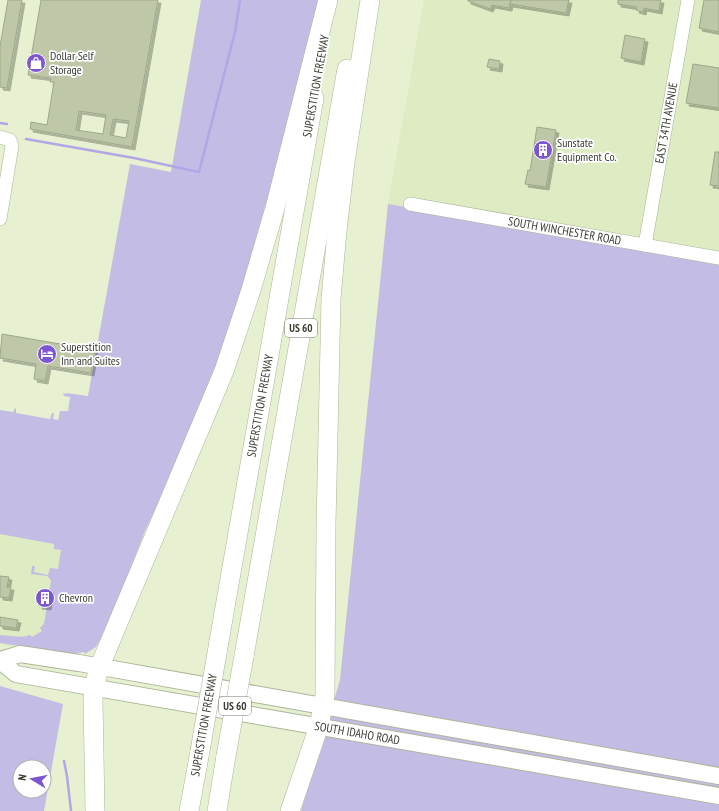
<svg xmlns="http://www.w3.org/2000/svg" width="719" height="811" font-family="'PT Sans Narrow',sans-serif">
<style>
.built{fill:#deebc3}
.green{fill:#c3bce5;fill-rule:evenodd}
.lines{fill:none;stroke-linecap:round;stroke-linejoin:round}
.stream{stroke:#b3a6e5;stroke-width:2.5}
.building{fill:#bec8a9;stroke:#9da789;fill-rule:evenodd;filter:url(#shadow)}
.minor-casing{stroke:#acb697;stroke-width:14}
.major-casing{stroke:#acb697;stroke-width:18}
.highway-casing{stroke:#acb697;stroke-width:20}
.minor{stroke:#fff;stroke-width:13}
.major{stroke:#fff;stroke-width:16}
.highway{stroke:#fff;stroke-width:19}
.highway-bridge-casing{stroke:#acb697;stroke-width:20;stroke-linecap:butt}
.highway-bridge{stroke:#fff;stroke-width:19}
.labels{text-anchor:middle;stroke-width:3.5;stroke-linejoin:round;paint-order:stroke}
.shield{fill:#fff;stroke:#74766e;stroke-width:1}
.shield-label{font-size:11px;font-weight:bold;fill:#383c30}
.poi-label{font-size:12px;fill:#383c30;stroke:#fff;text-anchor:start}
.street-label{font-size:12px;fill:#383c30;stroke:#fff}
</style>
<defs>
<filter id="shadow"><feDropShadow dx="3" dy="3" stdDeviation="0" flood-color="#0004"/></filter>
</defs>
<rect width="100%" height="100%" fill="#e7f1d1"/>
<!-- built -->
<path class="built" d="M 424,0 L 719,0 L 719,258 L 388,204 Z
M 0,533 L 71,545 L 55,654 L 0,645 Z"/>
<!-- green -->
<path class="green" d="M 201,0 L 320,0 L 238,317 L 174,469 L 145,531 L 110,621 L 96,647 L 85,654 L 84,652 L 74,654 L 0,643 L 0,635 L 22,637 L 30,635 L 32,637 L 42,631 L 40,628 L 44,624 L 51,581 L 50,579 L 47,576 L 31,574 L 32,566 L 35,566 L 34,572 L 48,575 L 50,568 L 58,569 L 61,550 L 54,549 L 54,544 L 0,534 L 0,410 L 13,412 L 16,407 L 16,413 L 50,419 L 52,413 L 54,413 L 53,419 L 58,420 L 60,411 L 68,411 L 70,397 L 64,396 L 63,393 L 66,394 L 66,393 L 88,396 L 130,164 L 171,172 Z
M 388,204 L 719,260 L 719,811 L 301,811 L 340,680 Z
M 0,686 L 63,704 L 44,811 L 0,811 ZM 20,767 L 44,767 L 44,791 L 20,791 Z"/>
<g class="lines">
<!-- stream -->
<path class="stream" d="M 0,123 L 7,124
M 26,139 L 134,158 L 199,172 L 235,32 L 240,0
M 64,761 L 67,776 L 71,811"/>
</g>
<!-- building -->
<path class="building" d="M 8,0 L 22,0 L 7,88 L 0,87 L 0,46 Z
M 41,0 L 158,0 L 132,147 L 30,129 L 31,122 L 47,125 L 54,82 L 50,82 L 51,78 L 28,75 ZM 79,111 L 106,115 L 103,134 L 76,130 ZM 113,119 L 129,121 L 126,138 L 110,135 Z
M 468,0 L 569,0 L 566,13 L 510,4 L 511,0 L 509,8 L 492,5 L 490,9 L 468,1 Z
M 618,0 L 661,0 L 659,11 L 644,8 L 643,12 L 636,10 L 637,7 L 618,4 Z
M 704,0 L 719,0 L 719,32 L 699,28 Z
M 625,35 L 645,39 L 641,62 L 621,58 Z
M 489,59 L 500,61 L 499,69 L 487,67 Z
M 693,64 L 719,68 L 719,108 L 686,103 Z
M 537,127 L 556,130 L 546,187 L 525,184 L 528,170 L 530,171 Z
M 715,152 L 719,152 L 719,186 L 710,185 Z
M 2,334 L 95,350 L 91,373 L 48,366 L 45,381 L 34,379 L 36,364 L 0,358 Z
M 0,576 L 9,577 L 7,587 L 11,587 L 9,598 L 0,597 Z
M 42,589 L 51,590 L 48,607 L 39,606 Z
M 0,617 L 18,620 L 16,628 L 0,626 Z"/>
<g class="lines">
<!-- minor casing -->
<g class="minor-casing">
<g id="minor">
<path d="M 0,137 L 10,140 L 12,146 L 0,219"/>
<path id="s1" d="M 410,204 L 719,258"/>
<path id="s2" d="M 645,245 L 688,0"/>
</g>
</g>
<!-- major casing -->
<g class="major-casing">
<g id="major">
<path d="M 0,660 L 20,654 L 79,663 L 719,776"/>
<path id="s3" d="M 0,661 L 16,674 L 719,796"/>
</g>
</g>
<!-- highway casing -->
<g class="highway-casing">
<g id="highway">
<path id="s4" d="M 217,653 L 314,98"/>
<path d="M 244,656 L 347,69"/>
<path d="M 95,811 L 93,699 L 94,687 L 99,668 L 224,371 L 251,290 L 275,208 L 328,0"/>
<path d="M 189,811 L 200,751"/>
<path d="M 217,811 L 226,756"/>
<path d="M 290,811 L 319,726 L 325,695 L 326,525 L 331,299 L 337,231 L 345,162 L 370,0"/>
</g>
</g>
<!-- minor -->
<use href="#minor" class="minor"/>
<!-- major -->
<use href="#major" class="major"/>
<!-- highway -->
<use href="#highway" class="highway"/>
<!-- highway-bridge casing -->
<g class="highway-bridge-casing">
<path id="highway-bridge" d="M 200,751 L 217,653
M 226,756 L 244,656"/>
</g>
<!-- highway-bridge -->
<use href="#highway-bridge" class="highway-bridge"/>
</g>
<!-- icons -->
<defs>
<g id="shop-disc" transform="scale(1)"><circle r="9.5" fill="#7b56cf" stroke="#fff"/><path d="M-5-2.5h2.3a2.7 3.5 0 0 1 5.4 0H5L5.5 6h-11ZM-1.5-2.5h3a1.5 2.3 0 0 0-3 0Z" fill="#fff"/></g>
<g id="building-disc" transform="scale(1)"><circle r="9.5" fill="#7b56cf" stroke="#fff"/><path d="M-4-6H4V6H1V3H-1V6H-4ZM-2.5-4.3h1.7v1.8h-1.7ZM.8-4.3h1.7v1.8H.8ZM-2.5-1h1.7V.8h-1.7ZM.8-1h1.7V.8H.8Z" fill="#fff"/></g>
<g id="hotel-disc" transform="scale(1)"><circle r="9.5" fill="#7b56cf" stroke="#fff"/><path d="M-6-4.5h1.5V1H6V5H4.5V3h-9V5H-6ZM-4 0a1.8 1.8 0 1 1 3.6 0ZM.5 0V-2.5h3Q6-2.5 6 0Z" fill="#fff"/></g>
</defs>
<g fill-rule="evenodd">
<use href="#shop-disc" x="36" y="63"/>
<use href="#building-disc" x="543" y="150"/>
<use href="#hotel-disc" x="47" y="354"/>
<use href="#building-disc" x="45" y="598"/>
</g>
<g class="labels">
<!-- shield labels -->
<g class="shield">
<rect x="285" y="319" width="32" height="18" rx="3"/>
<rect x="219" y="697" width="32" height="18" rx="3"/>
</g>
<g class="shield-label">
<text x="301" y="332">US 60</text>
<text x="235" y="710">US 60</text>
</g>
<!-- poi labels -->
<g class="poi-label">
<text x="50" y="60">Dollar Self<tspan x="50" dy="14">Storage</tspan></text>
<text x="557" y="147">Sunstate<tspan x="557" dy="14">Equipment Co.</tspan></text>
<text x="61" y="351">Superstition<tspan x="61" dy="14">Inn and Suites</tspan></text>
<text x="59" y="602">Chevron</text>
</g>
<!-- street labels -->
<g class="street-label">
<text transform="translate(316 86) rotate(-80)" y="4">SUPERSTITION FREEWAY</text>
<text dy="4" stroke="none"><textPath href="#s2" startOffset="124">EAST 34TH AVENUE</textPath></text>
<text dy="4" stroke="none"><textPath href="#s1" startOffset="157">SOUTH WINCHESTER ROAD</textPath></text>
<text dy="4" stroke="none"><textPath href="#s4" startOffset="251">SUPERSTITION FREEWAY</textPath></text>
<text transform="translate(204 725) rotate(-80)" y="4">SUPERSTITION FREEWAY</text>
<text dy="4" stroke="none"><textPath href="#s3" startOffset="367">SOUTH IDAHO ROAD</textPath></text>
</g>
</g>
<!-- north arrow -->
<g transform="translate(32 779) rotate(280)"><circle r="19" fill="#ffffff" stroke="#afb1ac"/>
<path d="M0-3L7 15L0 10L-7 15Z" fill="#7b56cf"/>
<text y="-6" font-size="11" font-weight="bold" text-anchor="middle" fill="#383c30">N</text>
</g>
</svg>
